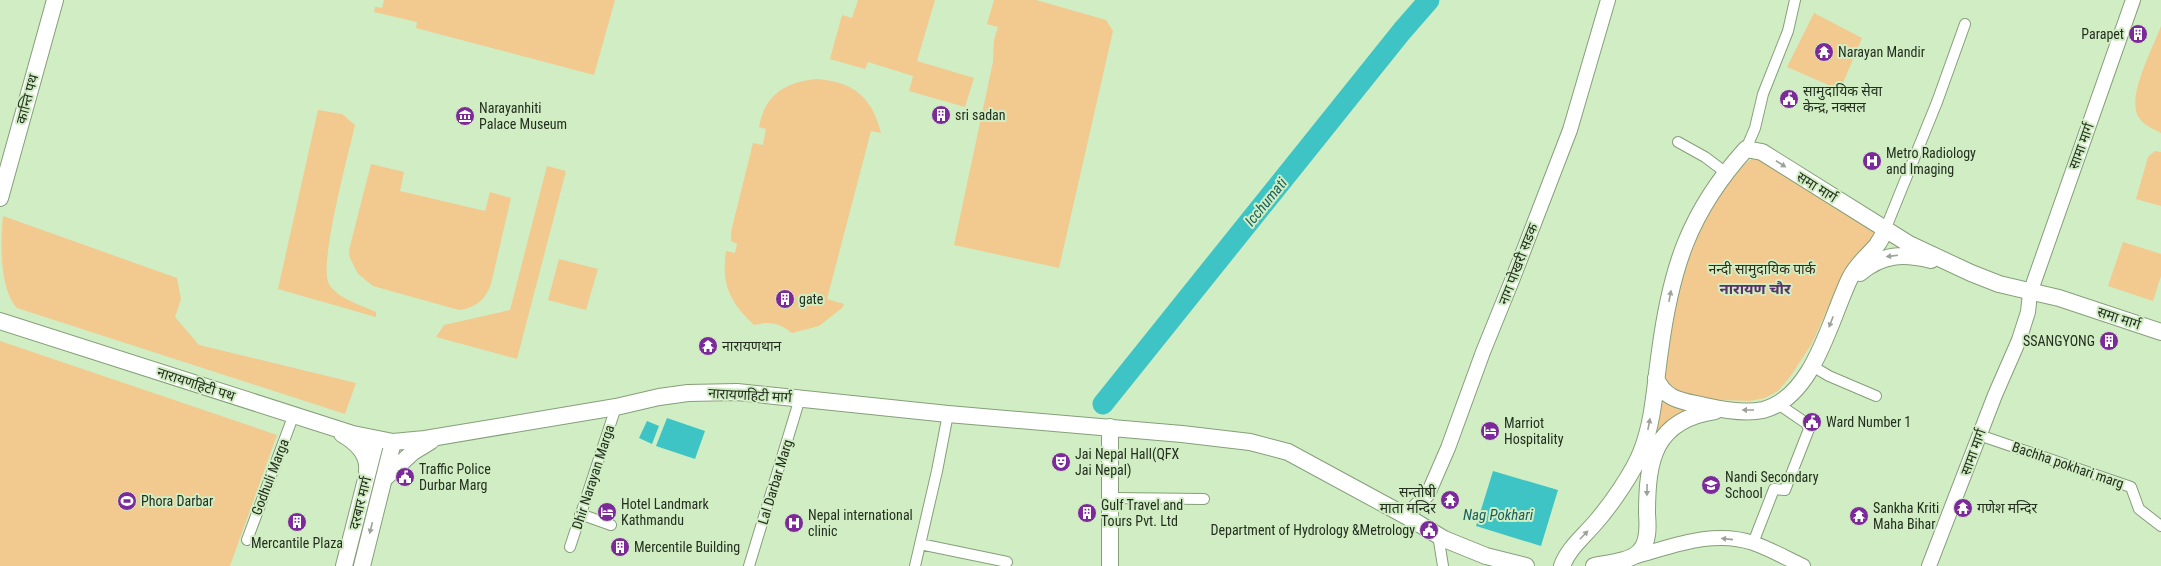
<svg xmlns="http://www.w3.org/2000/svg" width="2161" height="566" font-family="'Roboto Condensed','Noto Sans Devanagari',sans-serif">
<style>
.green{fill:#f2c98f}
.water{fill:#3ec4c5}
.lines{fill:none;stroke-linecap:round;stroke-linejoin:round}
.river{stroke:#3ec4c5;stroke-width:21}
.minor-casing{stroke:#859f79;stroke-width:12}
.secondary-casing{stroke:#859f79;stroke-width:16}
.primary-casing{stroke:#859f79;stroke-width:18}
.minor{stroke:#fff;stroke-width:10}
.secondary{stroke:#fff;stroke-width:14}
.primary{stroke:#fff;stroke-width:16}
.oneway{fill:#9ca19a}
.labels{text-anchor:middle;stroke-width:4;stroke-linejoin:round;paint-order:stroke}
.poi-label{font-size:14px;fill:#242f1f;stroke:#d1edc4;text-anchor:start}
.street-label{font-size:14px;fill:#242f1f;stroke:#d1edc4}
.park-label{font-size:14px;fill:#372b1a;stroke:#d1edc4}
.water-label{font-size:15px;font-style:italic;fill:#176060;stroke:#d1edc4}
.neighbourhood-label{font-size:15px;font-weight:bold;fill:#5a3269;stroke:#d1edc4}
</style>
<rect width="100%" height="100%" fill="#d1edc4"/>
<!-- green -->
<path class="green" d="M 384,0 L 615,0 L 594,75 L 416,28 L 417,22 L 374,12 L 375,7 L 382,8 Z
M 858,0 L 935,0 L 917,61 L 974,78 L 965,107 L 909,91 L 913,76 L 868,62 L 865,69 L 830,59 L 842,15 L 852,18 Z
M 994,0 L 1036,0 L 1106,20 L 1113,31 L 1059,268 L 954,245 L 993,62 L 994,40 L 998,27 L 987,24 Z
M 1814,13 L 1862,38 L 1840,90 L 1787,67 Z
M 2161,26 L 2161,133 C 2151,128 2139,123 2136,111 C 2131,88 2153,48 2161,26 Z
M 817,79 C 854,82 872,97 881,133 L 871,131 L 827,299 L 844,304 L 842,308 L 819,326 L 792,333 C 779,323 770,321 754,325 C 730,302 721,285 726,251 L 735,253 L 737,244 L 731,241 L 731,232 L 753,143 L 763,145 L 766,129 L 759,127 C 765,94 786,82 817,79 Z
M 318,110 L 342,114 L 355,125 C 349,152 318,266 329,284 C 338,299 361,305 376,312 L 376,317 L 278,289 Z
M 2155,151 L 2161,152 L 2161,206 L 2136,199 L 2148,157 Z
M 1758,158 L 1877,233 L 1845,271 L 1811,345 L 1790,377 L 1778,391 L 1765,398 L 1750,401 L 1692,399 L 1667,391 L 1663,374 L 1678,283 L 1705,215 L 1740,167 L 1752,159 Z
M 371,164 L 404,172 L 400,191 L 485,211 L 490,192 L 511,198 L 491,284 C 485,300 476,308 459,310 L 373,286 L 358,274 L 350,258 L 349,250 Z
M 547,166 L 566,171 L 517,359 L 436,337 L 444,325 L 510,310 Z
M 3,216 L 177,278 L 181,299 L 175,317 L 199,345 L 356,383 L 345,414 L 17,308 C 0,290 0,243 3,216 Z
M 2123,242 L 2161,254 L 2161,276 L 2153,301 L 2108,286 Z
M 559,259 L 598,269 L 586,310 L 548,300 Z
M 0,341 L 277,435 L 230,566 L 0,566 Z
M 1660,398 L 1703,408 L 1657,443 L 1653,436 Z"/>
<!-- water -->
<path class="water" d="M 667,418 L 705,431 L 695,459 L 656,446 Z
M 647,421 L 659,426 L 652,444 L 639,438 Z
M 1493,471 L 1558,490 L 1541,546 L 1476,526 Z"/>
<g class="lines">
<!-- river -->
<path class="river" d="M 1103,404 L 1402,31 L 1429,0"/>
<!-- minor casing -->
<g class="minor-casing">
<path id="minor" d="M 1678,142 L 1705,157 L 1725,172
M 1746,149 L 1755,128 L 1763,94 L 1788,31 L 1795,0
M 1885,230 L 1937,102 L 1965,24
M 1812,366 L 1829,376 L 1876,396
M 1979,435 L 2131,487 L 2139,509 L 2161,526
M 1111,498 L 1204,499
M 580,514 L 611,525
M 1438,535 L 1443,566
M 247,540 L 294,414
M 1753,543 L 1774,489 L 1785,490 L 1809,429 L 1806,423 L 1778,404
M 920,544 L 1007,562
M 570,547 L 616,407
M 749,566 L 800,398
M 915,566 L 937,471 L 948,414"/>
</g>
<!-- secondary casing -->
<g class="secondary-casing">
<path id="secondary" d="M 1406,516 L 1428,494 L 1448,448 L 1483,352 L 1513,278 L 1570,130 L 1608,0
M 1633,557 C 1671,547 1713,529 1753,543 C 1770,549 1786,558 1803,566
M 1929,566 L 1995,395 L 2019,340 L 2028,312 L 2030,293 L 2133,0"/>
</g>
<!-- primary casing -->
<g class="primary-casing">
<path id="primary" d="M 0,198 L 55,0
M 1860,273 C 1882,254 1903,253 1931,260
M 0,321 L 353,434 L 393,442 L 425,439 L 616,407 L 659,397 L 688,393 L 737,392 L 948,414 L 1182,434 L 1250,442 L 1288,452 L 1406,516 L 1444,539 L 1486,556 L 1526,566
M 1656,378 C 1665,401 1684,401 1705,406 C 1723,410 1745,414 1763,410 C 1814,397 1830,319 1850,278 C 1857,264 1867,257 1877,245 C 1880,241 1883,235 1885,230
M 342,434 C 356,442 369,454 367,471
M 385,478 L 413,452 L 431,441
M 344,566 L 376,440
M 362,566 L 393,442
M 1110,566 L 1110,427
M 1562,566 C 1568,549 1583,537 1595,523 C 1610,506 1634,472 1642,450 C 1654,419 1655,384 1660,351 C 1671,268 1689,212 1746,149 L 1762,152 L 1909,244 L 1971,273 L 1999,284 L 2059,298 L 2161,332
M 1594,566 C 1608,563 1629,562 1639,552 C 1649,543 1648,526 1647,514 C 1647,460 1654,420 1715,411"/>
</g>
<!-- minor -->
<use href="#minor" class="minor"/>
<!-- secondary -->
<use href="#secondary" class="secondary"/>
<!-- primary -->
<use href="#primary" class="primary"/>
</g>
<!-- one-way arrows -->
<defs><path id="oneway-solid" d="M-6-.8H1V-3.2L6.5 0L1 3.2V.8H-6Z"/></defs>
<g class="oneway">
<use href="#oneway-solid" transform="translate(1781 164) rotate(33)"/>
<use href="#oneway-solid" transform="translate(1892 256) rotate(173)"/>
<use href="#oneway-solid" transform="translate(1670 296) rotate(-79)"/>
<use href="#oneway-solid" transform="translate(1831 322) rotate(111)"/>
<use href="#oneway-solid" transform="translate(1748 410) rotate(-180)"/>
<use href="#oneway-solid" transform="translate(1649 424) rotate(-79)"/>
<use href="#oneway-solid" transform="translate(1647 490) rotate(91)"/>
<use href="#oneway-solid" transform="translate(371 528) rotate(104)"/>
<use href="#oneway-solid" transform="translate(1584 535) rotate(-46)"/>
<use href="#oneway-solid" transform="translate(1727 539) rotate(-174)"/>
</g>
<!-- icons -->
<defs>
<g id="building-disc" transform="scale(1)"><circle r="9.5" fill="#7c2a99" stroke="#d1edc4"/><path d="M-4-6H4V6H1V3H-1V6H-4ZM-2.5-4.3h1.7v1.8h-1.7ZM.8-4.3h1.7v1.8H.8ZM-2.5-1h1.7V.8h-1.7ZM.8-1h1.7V.8H.8Z" fill="#fff"/></g>
<g id="temple-disc" transform="scale(1)"><circle r="9.5" fill="#7c2a99" stroke="#d1edc4"/><path d="M0-6L5-2H3V0L6.5 2.5H4V6H1.5V3h-3V6H-4V2.5H-6.5L-3 0V-2H-5Z" fill="#fff"/></g>
<g id="civic-disc" transform="scale(1)"><circle r="9.5" fill="#7c2a99" stroke="#d1edc4"/><path d="M-.6-6.5H3V-4.5H.6V-3L4-1V1h2V6H-6V1h2V-1L-.6-3ZM-1.2 2.5V6h2.4V2.5Z" fill="#fff"/></g>
<g id="museum-disc" transform="scale(1)"><circle r="9.5" fill="#7c2a99" stroke="#d1edc4"/><path d="M0-6L6-3V-2H-6V-3ZM-5-1h2V3h-2ZM-1-1h2V3h-2ZM3-1h2V3H3ZM-6 4H6V6H-6Z" fill="#fff"/></g>
<g id="hospital-disc" transform="scale(1)"><circle r="9.5" fill="#7c2a99" stroke="#d1edc4"/><path d="M-5-5h3v3.5h4V-5h3V5h-3V1.5h-4V5h-3Z" fill="#fff"/></g>
<g id="hotel-disc" transform="scale(1)"><circle r="9.5" fill="#7c2a99" stroke="#d1edc4"/><path d="M-6-4.5h1.5V1H6V5H4.5V3h-9V5H-6ZM-4 0a1.8 1.8 0 1 1 3.6 0ZM.5 0V-2.5h3Q6-2.5 6 0Z" fill="#fff"/></g>
<g id="theatre-disc" transform="scale(1)"><circle r="9.5" fill="#7c2a99" stroke="#d1edc4"/><path d="M-5-5.5Q0-4 5-5.5V0Q5 5 0 6Q-5 5-5 0ZM-3.3-2.5H-1v1.5H-3.3ZM1-2.5H3.3v1.5H1ZM-2.8 1Q0 5.5 2.8 1Z" fill="#fff"/></g>
<g id="school-disc" transform="scale(1)"><circle r="9.5" fill="#7c2a99" stroke="#d1edc4"/><path d="M0-5L7-2L0 1L-7-2ZM-4 1L0 2.5L4 1V4Q0 6-4 4Z" fill="#fff"/></g>
<g id="stadium-disc" transform="scale(1)"><circle r="9.5" fill="#7c2a99" stroke="#d1edc4"/><path d="M0-5a6.5 5 0 1 0 0 10a6.5 5 0 1 0 0-10ZM-3.5-1.8h7v3.6h-7Z" fill="#fff"/></g>
</defs>
<g fill-rule="evenodd">
<use href="#building-disc" x="2138" y="34"/>
<use href="#temple-disc" x="1824" y="52"/>
<use href="#civic-disc" x="1789" y="99"/>
<use href="#building-disc" x="941" y="115"/>
<use href="#museum-disc" x="465" y="116"/>
<use href="#hospital-disc" x="1872" y="161"/>
<use href="#building-disc" x="785" y="299"/>
<use href="#building-disc" x="2109" y="341"/>
<use href="#temple-disc" x="708" y="346"/>
<use href="#civic-disc" x="1812" y="422"/>
<use href="#hotel-disc" x="1490" y="431"/>
<use href="#theatre-disc" x="1061" y="462"/>
<use href="#civic-disc" x="405" y="477"/>
<use href="#school-disc" x="1711" y="485"/>
<use href="#temple-disc" x="1450" y="500"/>
<use href="#stadium-disc" x="127" y="501"/>
<use href="#temple-disc" x="1963" y="508"/>
<use href="#hotel-disc" x="607" y="512"/>
<use href="#building-disc" x="1087" y="513"/>
<use href="#temple-disc" x="1859" y="516"/>
<use href="#building-disc" x="297" y="522"/>
<use href="#hospital-disc" x="794" y="523"/>
<use href="#civic-disc" x="1429" y="530"/>
<use href="#building-disc" x="620" y="547"/>
</g>
<g class="labels">
<!-- poi labels -->
<g class="poi-label">
<text x="2124" y="39" text-anchor="end">Parapet</text>
<text x="1838" y="57">Narayan Mandir</text>
<text x="1803" y="96">सामुदायिक सेवा<tspan x="1803" dy="16">केन्द्र, नक्सल</tspan></text>
<text x="479" y="113">Narayanhiti<tspan x="479" dy="16">Palace Museum</tspan></text>
<text x="955" y="120">sri sadan</text>
<text x="1886" y="158">Metro Radiology<tspan x="1886" dy="16">and Imaging</tspan></text>
<text x="799" y="304">gate</text>
<text x="2095" y="346" text-anchor="end">SSANGYONG</text>
<text x="722" y="351">नारायणथान</text>
<text x="1826" y="427">Ward Number 1</text>
<text x="1504" y="428">Marriot<tspan x="1504" dy="16">Hospitality</tspan></text>
<text x="1075" y="459">Jai Nepal Hall(QFX<tspan x="1075" dy="16">Jai Nepal)</tspan></text>
<text x="419" y="474">Traffic Police<tspan x="419" dy="16">Durbar Marg</tspan></text>
<text x="1725" y="482">Nandi Secondary<tspan x="1725" dy="16">School</tspan></text>
<text x="1436" y="497" text-anchor="end">सन्तोषी<tspan x="1436" dy="16">माता मन्दिर</tspan></text>
<text x="141" y="506">Phora Darbar</text>
<text x="621" y="509">Hotel Landmark<tspan x="621" dy="16">Kathmandu</tspan></text>
<text x="1101" y="510">Gulf Travel and<tspan x="1101" dy="16">Tours Pvt. Ltd</tspan></text>
<text x="1873" y="513">Sankha Kriti<tspan x="1873" dy="16">Maha Bihar</tspan></text>
<text x="1977" y="513">गणेश मन्दिर</text>
<text x="808" y="520">Nepal international<tspan x="808" dy="16">clinic</tspan></text>
<text x="1415" y="535" text-anchor="end">Department of Hydrology &amp;Metrology</text>
<text x="297" y="548" text-anchor="middle">Mercantile Plaza</text>
<text x="634" y="552">Mercentile Building</text>
</g>
<!-- street labels -->
<g class="street-label">
<text transform="translate(27 99) rotate(-75)" y="5">कान्ति पथ</text>
<text transform="translate(2081 146) rotate(-70)" y="5">सामा मार्ग</text>
<text transform="translate(1817 187) rotate(32)" y="5">समा मार्ग</text>
<text transform="translate(1518 264) rotate(-69)" y="5">नाग पोखरी सडक</text>
<text transform="translate(2119 318) rotate(18)" y="5">समा मार्ग</text>
<text transform="translate(196 384) rotate(18)" y="5">नारायणहिटी पथ</text>
<text transform="translate(750 395) rotate(3)" y="5">नारायणहिटी मार्ग</text>
<text transform="translate(1973 452) rotate(-70)" y="5">सामा मार्ग</text>
<text transform="translate(2068 465) rotate(19)" y="5">Bachha pokhari marg</text>
<text transform="translate(270 477) rotate(-69)" y="5">Godhuli Marga</text>
<text transform="translate(593 477) rotate(-72)" y="5">Dhir Narayan Marga</text>
<text transform="translate(775 482) rotate(-73)" y="5">Lal Darbar Marg</text>
<text transform="translate(360 503) rotate(-76)" y="5">दरबार मार्ग</text>
</g>
<!-- park labels -->
<g class="park-label">
<text x="1762" y="274">नन्दी सामुदायिक पार्क</text>
</g>
<!-- water labels -->
<g class="water-label">
<text transform="translate(1266 202) rotate(-51)" y="5">Icchumati</text>
<text x="1498" y="520">Nag Pokhari</text>
</g>
<!-- neighbourhood labels -->
<g class="neighbourhood-label">
<text x="1755" y="294">नारायण चौर</text>
</g>
</g>
</svg>
